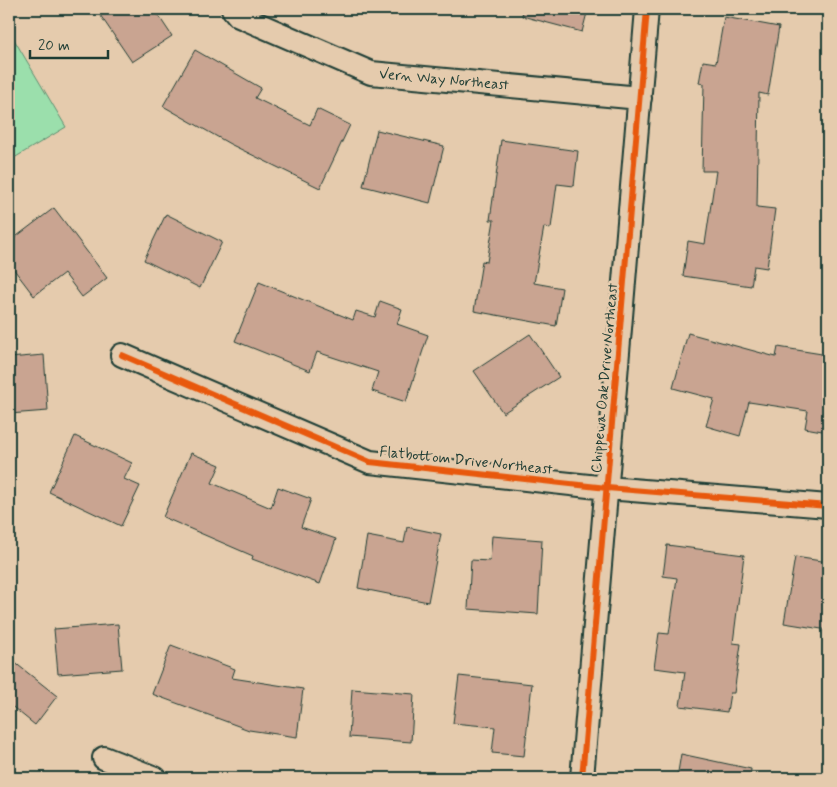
<svg xmlns="http://www.w3.org/2000/svg" width="837" height="787" font-family="Mynerve,sans-serif">
<style>
.green{fill:#9bdfac;stroke:#5d8e70}
.building{fill:#c9a491;stroke:#1f3d34}
.lines{fill:none;stroke-linecap:round;stroke-linejoin:round}
.street-casing{stroke:#1f3d34;stroke-width:26}
.street{stroke:#e5cbad;stroke-width:22}
.cycleway-casing{stroke:#e5cbad;stroke-width:9}
.cycleway{stroke:#e8590c;stroke-width:6}
.labels{text-anchor:middle;stroke-width:5;stroke-linejoin:round;paint-order:stroke}
.street-label{font-size:15px;fill:#1f3d34;stroke:#e5cbad}
</style>
<rect width="100%" height="100%" fill="#e5cbad"/>
<filter id="ink" filterUnits="userSpaceOnUse"><feTurbulence type="fractalNoise" baseFrequency=".02" numOctaves="2"/><feDisplacementMap in="SourceGraphic" scale="10" xChannelSelector="R" yChannelSelector="G"/><feConvolveMatrix kernelMatrix="1 2 1 2 8 2 1 2 1" color-interpolation-filters="sRGB"/></filter>
<g filter="url(#ink)">
<!-- green -->
<path class="green" d="M 9,31 L 66,127 L 9,161 Z"/>
<!-- building -->
<path class="building" d="M 96,9 L 154,9 L 172,36 L 132,62 Z
M 523,9 L 588,9 L 582,32 L 522,16 Z
M 724,17 L 779,27 L 768,95 L 759,93 L 757,207 L 775,209 L 767,268 L 754,266 L 751,286 L 683,276 L 688,241 L 705,244 L 716,171 L 702,171 L 704,84 L 699,83 L 703,61 L 716,63 Z
M 195,50 L 261,88 L 255,98 L 310,125 L 317,109 L 350,125 L 320,188 L 230,144 L 163,106 Z
M 377,130 L 444,146 L 430,203 L 363,186 Z
M 501,140 L 578,151 L 574,186 L 557,184 L 551,228 L 544,227 L 534,283 L 562,288 L 556,326 L 474,311 L 482,261 L 487,262 L 494,220 L 490,220 Z
M 54,208 L 107,278 L 82,297 L 64,273 L 34,296 L 9,263 L 9,242 Z
M 166,214 L 222,242 L 200,288 L 144,260 Z
M 259,282 L 353,320 L 356,311 L 375,317 L 380,301 L 402,309 L 397,324 L 428,335 L 406,402 L 372,391 L 378,372 L 317,352 L 310,371 L 235,341 Z
M 688,333 L 776,357 L 778,347 L 828,355 L 828,432 L 805,428 L 808,411 L 749,402 L 740,436 L 706,426 L 714,399 L 673,388 Z
M 530,334 L 559,377 L 503,413 L 474,371 Z
M 44,355 L 48,411 L 9,414 L 9,358 Z
M 75,436 L 132,463 L 124,479 L 140,486 L 121,526 L 49,492 Z
M 191,453 L 220,465 L 212,483 L 271,508 L 278,487 L 311,499 L 301,527 L 336,539 L 320,584 L 252,559 L 253,556 L 163,517 Z
M 407,527 L 441,534 L 428,602 L 358,588 L 367,536 L 404,543 Z
M 492,536 L 542,540 L 538,614 L 468,609 L 471,560 L 490,561 Z
M 667,545 L 744,555 L 733,643 L 741,644 L 734,693 L 730,693 L 727,712 L 680,706 L 685,672 L 654,668 L 659,633 L 669,634 L 677,578 L 663,576 Z
M 795,557 L 828,562 L 825,579 L 828,579 L 828,630 L 784,623 Z
M 118,624 L 122,669 L 58,674 L 54,629 Z
M 171,645 L 235,669 L 232,678 L 303,689 L 297,737 L 249,730 L 152,694 Z
M 9,658 L 57,696 L 35,725 L 9,704 Z
M 459,676 L 532,684 L 524,756 L 492,753 L 495,727 L 453,723 Z
M 352,689 L 414,694 L 411,742 L 349,737 Z
M 681,754 L 751,769 L 750,778 L 677,778 Z"/>
<g class="lines">
<!-- street casing -->
<g class="street-casing">
<path id="street" d="M 233,9 L 239,16 L 371,73 L 640,98
M 122,355 L 370,462 L 607,488 L 828,506
M 104,758 L 155,778
M 582,778 L 647,9"/>
</g>
<!-- street -->
<use href="#street" class="street"/>
<!-- cycleway casing -->
<g class="cycleway-casing">
<path id="cycleway" d="M 122,355 L 370,462 L 607,488 L 828,506
M 582,778 L 647,9"/>
</g>
<!-- cycleway -->
<use href="#cycleway" class="cycleway"/>
</g>
</g>
<g class="labels">
<!-- street labels -->
<g class="street-label">
<text transform="translate(444 79) rotate(5)" y="5">Vern Way Northeast</text>
<text transform="translate(604 378) rotate(-85)" y="5">Chippewa Oak Drive Northeast</text>
<text transform="translate(466 460) rotate(6)" y="5">Flatbottom Drive Northeast</text>
</g>
</g>
<!-- margin -->
<rect width="837" height="787" fill="none" stroke="#e5cbad" stroke-width="30"/>
<rect x="15" y="15" width="807" height="757" fill="none" stroke="#1f3d34" stroke-width="2" filter="url(#ink)"/>
<!-- scale -->
<path d="M30 50v8h78v-8" fill="none" stroke="#1f3d34" stroke-width="2.5"/>
<text x="38" y="50" font-size="15" fill="#1f3d34" stroke="#e5cbad" stroke-width="4" paint-order="stroke">20 m</text>
</svg>
